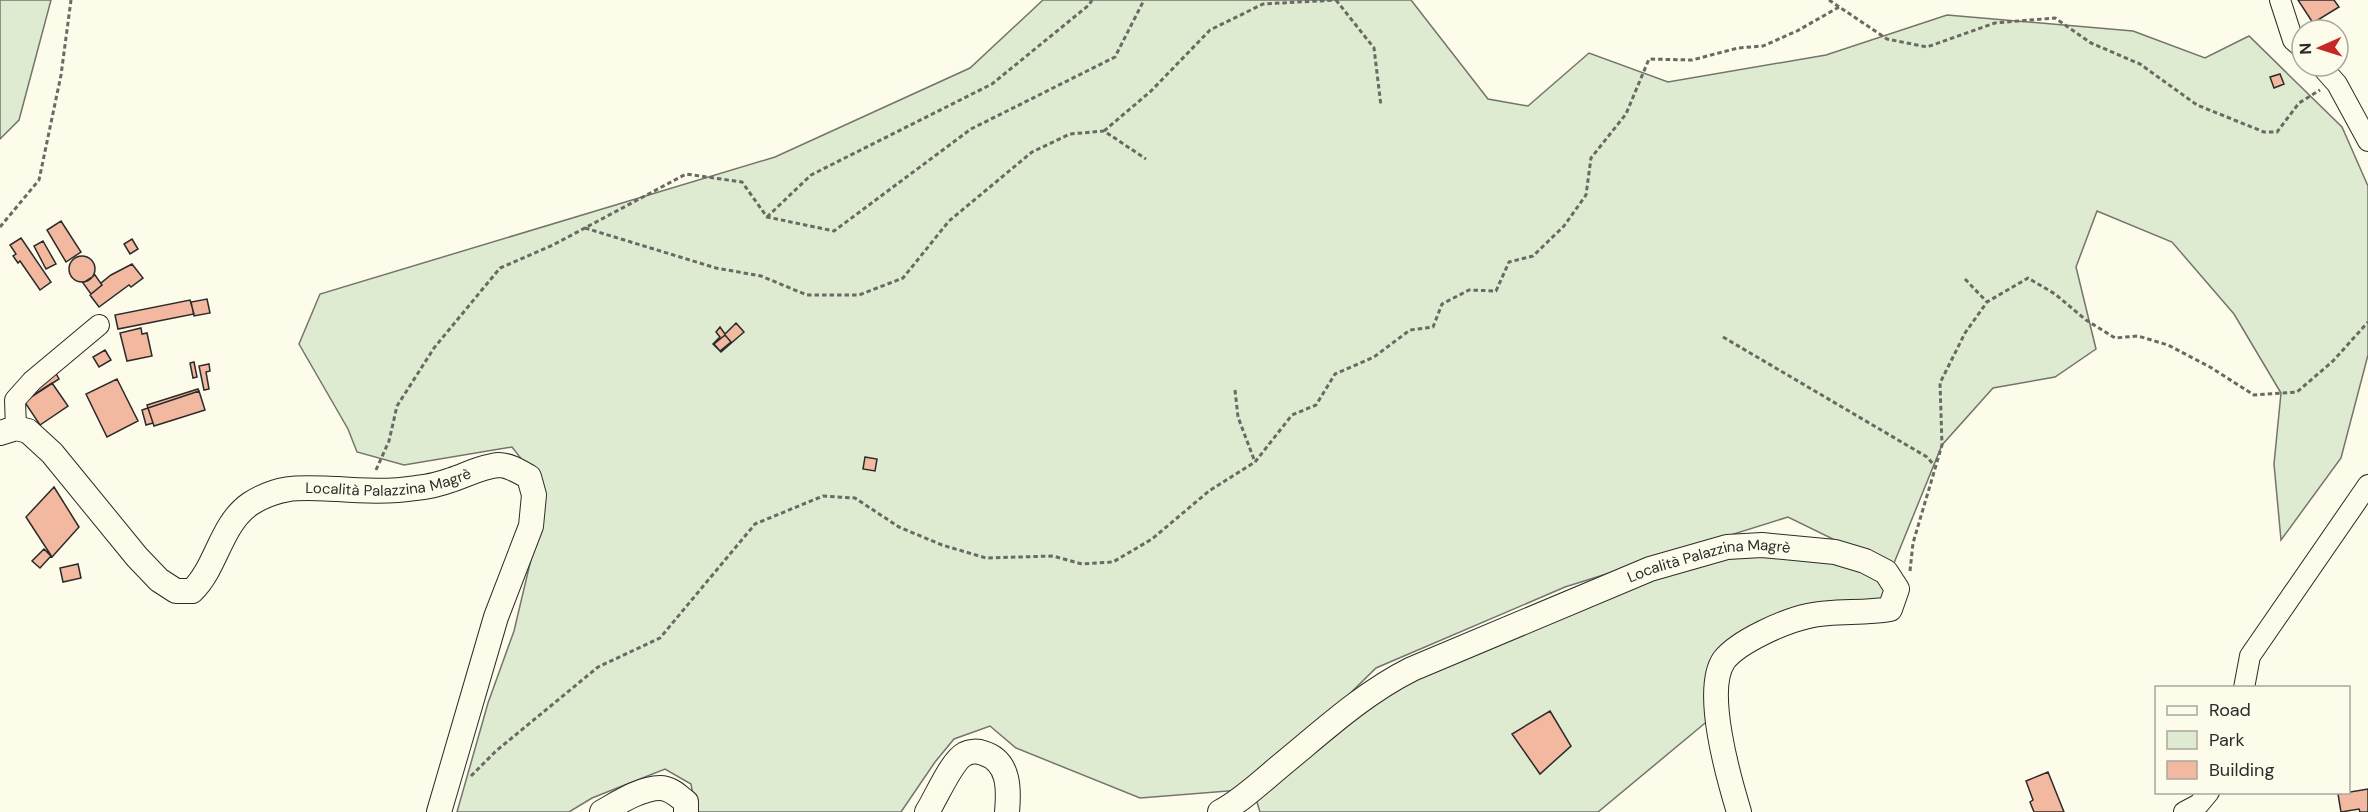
<svg xmlns="http://www.w3.org/2000/svg" width="2368" height="812" font-family="'DM Sans',sans-serif">
<style>
.green{fill:#deebd1;stroke:#74746e;stroke-width:1.5}
.building{fill:#f2b8a0;stroke:#2b2b2b;stroke-width:1.5}
.lines{fill:none;stroke-linecap:round;stroke-linejoin:round}
.minor-casing{stroke:#2b2b2b;stroke-width:22}
.major-casing{stroke:#2b2b2b;stroke-width:26}
.path{stroke:#6a6964;stroke-width:3;stroke-dasharray:4.5 3;stroke-linecap:butt}
.minor{stroke:#fdfbea;stroke-width:20}
.major{stroke:#fdfbea;stroke-width:24}
.labels{text-anchor:middle;stroke-width:4.5;stroke-linejoin:round;paint-order:stroke}
.street-label{font-size:15px;fill:#2b2b2b;stroke:#fdfbea}
</style>
<rect width="100%" height="100%" fill="#fdfbea"/>
<!-- green -->
<path class="green" d="M 0,0 L 51,0 L 19,120 L 0,139 Z
M 1043,0 L 1411,0 L 1488,99 L 1528,106 L 1589,53 L 1668,82 L 1826,55 L 1947,15 L 2133,31 L 2205,58 L 2249,36 L 2342,127 L 2368,186 L 2368,355 L 2341,458 L 2281,540 L 2274,464 L 2281,393 L 2234,314 L 2172,242 L 2097,211 L 2076,267 L 2096,349 L 2055,377 L 1993,388 L 1942,445 L 1892,568 L 1788,517 L 1565,587 L 1376,668 L 1261,781 L 1355,704 L 1727,547 L 1835,552 L 1881,577 L 1886,595 L 1875,612 L 1744,644 L 1719,675 L 1716,714 L 1598,812 L 1260,812 L 1253,789 L 1140,798 L 1016,748 L 990,726 L 954,739 L 935,762 L 901,812 L 696,812 L 691,784 L 665,769 L 592,798 L 569,812 L 457,812 L 488,703 L 514,631 L 537,534 L 541,484 L 512,447 L 404,465 L 357,452 L 348,429 L 299,344 L 320,294 L 775,157 L 970,68 Z"/>
<!-- building -->
<path class="building" d="M 2298,0 L 2334,0 L 2339,7 L 2313,23 Z
M 2280,74 L 2284,84 L 2274,88 L 2270,77 Z
M 61,221 L 81,252 L 66,262 L 47,230 Z
M 21,238 L 51,282 L 40,290 L 20,261 L 18,263 L 13,256 L 16,254 L 10,245 Z
M 132,239 L 138,249 L 130,254 L 124,244 Z
M 43,241 L 56,264 L 46,269 L 34,246 Z
M69 269a13 13 0 1 1 26 0a13 13 0 1 1-26 0Z
M 132,264 L 143,278 L 131,287 L 129,285 L 99,307 L 90,295 L 102,285 L 101,283 L 111,275 Z
M 95,275 L 102,285 L 91,294 L 83,283 Z
M 207,299 L 210,313 L 194,316 L 191,302 Z
M 190,300 L 194,314 L 118,329 L 115,315 Z
M 736,323 L 744,332 L 721,352 L 713,344 L 720,337 L 716,332 L 720,327 L 725,334 Z
M 141,328 L 142,334 L 147,333 L 152,356 L 127,361 L 120,333 Z
M 725,335 L 731,342 L 720,351 L 714,344 Z
M 105,350 L 111,360 L 99,367 L 93,357 Z
M 194,362 L 197,377 L 193,378 L 190,363 Z
M 209,364 L 210,371 L 206,372 L 209,389 L 204,390 L 199,366 Z
M 54,370 L 59,379 L 25,401 Z
M 117,379 L 138,421 L 107,437 L 86,394 Z
M 52,383 L 68,406 L 40,425 L 24,401 Z
M 198,389 L 199,391 L 148,408 L 147,405 Z
M 199,391 L 205,410 L 154,426 L 148,408 Z
M 148,408 L 153,423 L 146,425 L 142,410 Z
M 865,457 L 877,459 L 875,471 L 863,469 Z
M 54,487 L 79,527 L 52,557 L 26,517 Z
M 44,549 L 51,556 L 40,568 L 32,561 Z
M 78,564 L 81,578 L 63,582 L 60,568 Z
M 1550,711 L 1571,746 L 1540,774 L 1512,734 Z
M 2048,772 L 2064,812 L 2034,812 L 2030,802 L 2033,800 L 2026,781 Z
M 2368,789 L 2368,812 L 2360,812 L 2359,809 L 2341,812 L 2338,794 Z"/>
<g class="lines">
<!-- minor casing -->
<g class="minor-casing">
<path id="minor" d="M 2280,0 L 2293,40 L 2302,48
M 2321,66 L 2337,84 L 2368,141
M 16,428 L 15,400 L 32,381 L 99,325
M 2244,688 L 2250,656 L 2368,485
M 2184,812 L 2199,804 L 2209,792"/>
</g>
<!-- major casing -->
<g class="major-casing">
<g id="major">
<path id="s1" d="M 0,433 L 16,428 L 28,431 L 52,453 L 137,557 L 159,580 L 176,591 L 192,591 C 217,567 220,525 250,504 C 281,484 303,488 338,489 C 363,491 391,492 416,488 C 427,487 440,484 451,480 C 466,475 483,466 499,465 C 509,465 520,472 529,477 L 534,495 L 531,526 L 496,617 L 439,812"/>
<path d="M 602,812 C 618,803 641,788 660,788 C 671,788 678,796 686,802 L 686,812"/>
<path d="M 927,812 C 936,798 952,760 965,754 C 970,751 978,751 983,753 C 1010,761 1009,790 1007,812"/>
<path id="s2" d="M 1220,812 C 1241,801 1260,783 1279,767 C 1322,732 1362,694 1412,669 L 1650,569 L 1727,547 L 1762,545 L 1835,552 L 1865,561 L 1886,572 L 1897,589 L 1890,609 C 1863,614 1835,610 1808,616 C 1785,621 1739,641 1724,660 C 1703,690 1729,779 1739,812"/>
</g>
</g>
<!-- path -->
<path class="path" d="M 1336,0 L 1374,48 L 1381,106
M 1829,0 L 1887,39 L 1927,47 L 1995,23 L 2055,18 L 2091,43 L 2140,64 L 2197,105 L 2264,132 L 2277,132 L 2299,103 L 2320,90
M 1104,131 L 1151,91 L 1210,30 L 1263,4 L 1336,0
M 767,217 L 811,175 L 992,84 L 1089,5 L 1092,0
M 0,227 L 39,180 L 61,75 L 71,0
M 585,228 L 716,268 L 761,276 L 807,295 L 859,295 L 903,278 L 949,221 L 1032,152 L 1070,134 L 1104,131 L 1146,159
M 1965,279 L 1987,302
M 1723,337 L 1927,457 L 1934,465
M 1235,390 L 1238,417 L 1255,462
M 376,470 L 389,441 L 397,406 L 434,348 L 500,268 L 553,245 L 686,174 L 742,182 L 767,217 L 834,231 L 971,129 L 1115,57 L 1144,0
M 1910,571 L 1913,543 L 1942,445 L 1940,383 L 1965,333 L 1987,302 L 2028,278 L 2055,294 L 2086,320 L 2115,338 L 2138,336 L 2168,345 L 2210,367 L 2254,395 L 2297,392 L 2333,361 L 2368,322
M 471,776 L 496,751 L 598,667 L 660,638 L 755,524 L 823,496 L 855,498 L 899,527 L 942,545 L 986,558 L 1053,556 L 1082,564 L 1113,562 L 1152,539 L 1209,491 L 1255,462 L 1292,415 L 1316,405 L 1335,374 L 1374,357 L 1410,330 L 1433,327 L 1442,304 L 1469,290 L 1496,291 L 1509,262 L 1533,256 L 1564,226 L 1586,195 L 1591,158 L 1626,114 L 1649,59 L 1692,60 L 1738,48 L 1763,46 L 1797,31 L 1839,7"/>
<!-- minor -->
<use href="#minor" class="minor"/>
<!-- major -->
<use href="#major" class="major"/>
</g>
<g class="labels">
<!-- street labels -->
<g class="street-label">
<text dy="5" stroke="none"><textPath href="#s1" startOffset="512">Località Palazzina Magrè</textPath></text>
<text dy="5" stroke="none"><textPath href="#s2" startOffset="558">Località Palazzina Magrè</textPath></text>
</g>
</g>
<!-- legend -->
<rect x="2155" y="686" width="195" height="108" fill="#fdfbea" stroke="#a9a89e" stroke-width="1.5"/>
<rect x="2167" y="706" width="30" height="9" fill="#fdfbea" stroke="#a9a89e" stroke-width="1.5"/>
<text x="2209" y="716" font-size="18" fill="#2b2b2b">Road</text>
<rect x="2167" y="731" width="30" height="18" fill="#deebd1" stroke="#a9a89e" stroke-width="1.5"/>
<text x="2209" y="746" font-size="18" fill="#2b2b2b">Park</text>
<rect x="2167" y="761" width="30" height="18" fill="#f2b8a0" stroke="#a9a89e" stroke-width="1.5"/>
<text x="2209" y="776" font-size="18" fill="#2b2b2b">Building</text>
<!-- north arrow -->
<g transform="translate(2320 48) rotate(267)"><circle r="28" fill="#fdfbea" stroke="#a9a89e" stroke-width="1.5"/>
<path d="M0-4.5L10 22L0 15L-10 22Z" fill="#c62828"/>
<text y="-9" font-size="16" font-weight="bold" text-anchor="middle" fill="#2b2b2b">N</text>
</g>
</svg>
